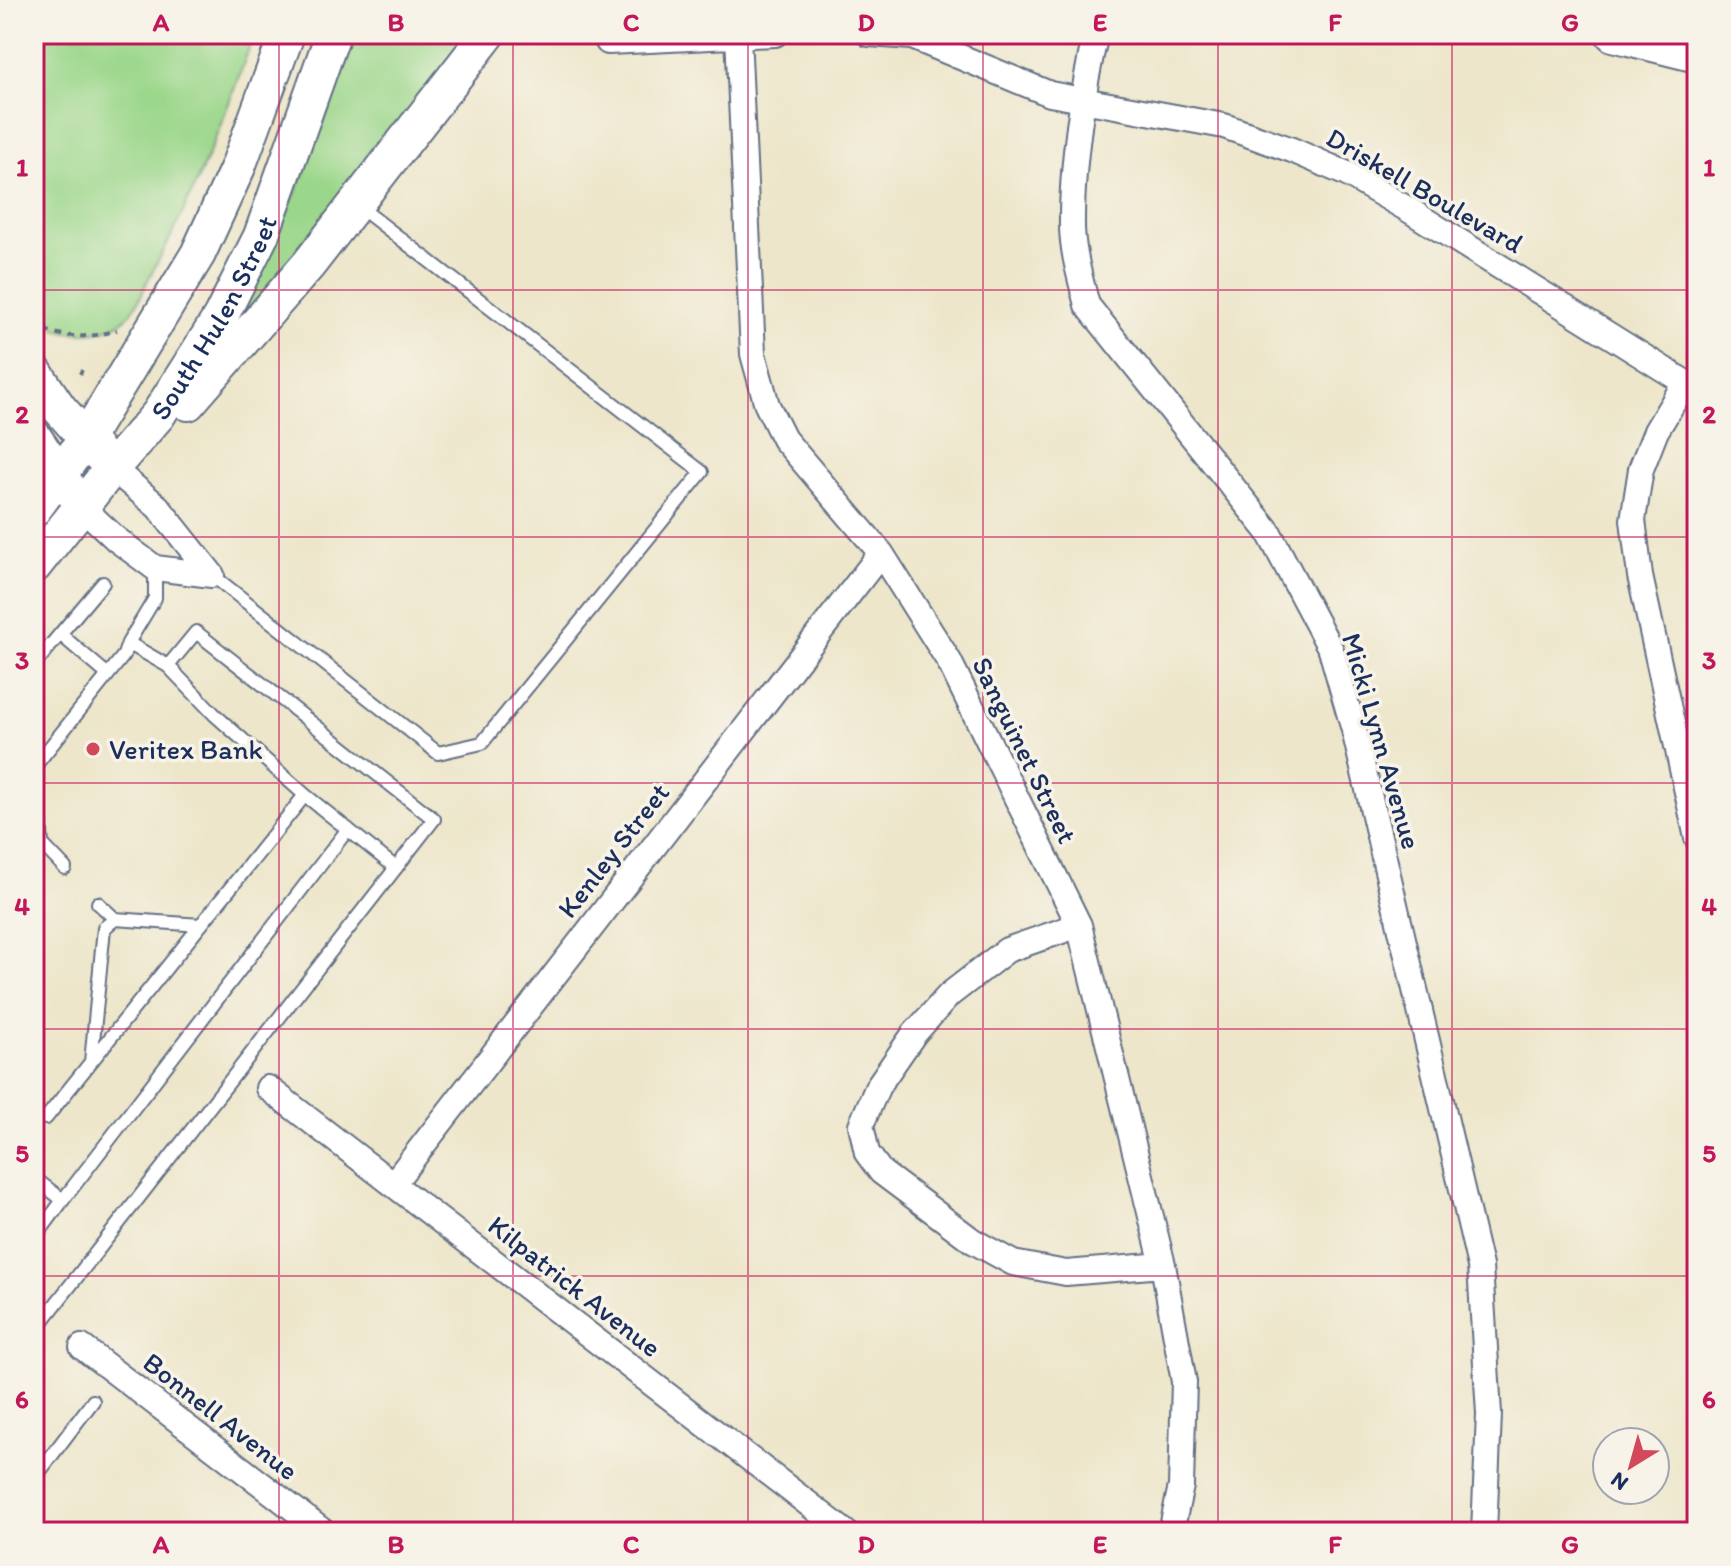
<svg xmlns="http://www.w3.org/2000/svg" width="1731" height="1566" font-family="Itim,sans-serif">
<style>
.green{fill:#9bd78b;stroke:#5b8374;stroke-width:2}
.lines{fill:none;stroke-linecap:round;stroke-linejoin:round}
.service-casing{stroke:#646f84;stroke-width:16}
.minor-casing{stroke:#646f84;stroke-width:28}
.secondary-casing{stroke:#646f84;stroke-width:38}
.path{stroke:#646f84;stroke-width:4;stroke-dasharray:6 6;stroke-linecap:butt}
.service{stroke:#fff;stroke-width:12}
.minor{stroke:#fff;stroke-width:24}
.secondary{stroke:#fff;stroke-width:34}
.grid{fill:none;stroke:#c2185b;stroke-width:2;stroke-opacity:0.55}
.poi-dot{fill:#d1495b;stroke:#f7f3e8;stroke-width:3}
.labels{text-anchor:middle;stroke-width:7;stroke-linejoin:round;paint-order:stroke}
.street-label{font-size:28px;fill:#1b2f5e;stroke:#f7f3e8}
.poi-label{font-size:28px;fill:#1b2f5e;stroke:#f7f3e8;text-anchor:start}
.neatline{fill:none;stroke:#c2185b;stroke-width:3}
.grid-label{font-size:26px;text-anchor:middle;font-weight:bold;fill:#c2185b}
</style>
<rect width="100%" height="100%" fill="#f7f3e8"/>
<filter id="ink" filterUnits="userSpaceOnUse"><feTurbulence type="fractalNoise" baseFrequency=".0125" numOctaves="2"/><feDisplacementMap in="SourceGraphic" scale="16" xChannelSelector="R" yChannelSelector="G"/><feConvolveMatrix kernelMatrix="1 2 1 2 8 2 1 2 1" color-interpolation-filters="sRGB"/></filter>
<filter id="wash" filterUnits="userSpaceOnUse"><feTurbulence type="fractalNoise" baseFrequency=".006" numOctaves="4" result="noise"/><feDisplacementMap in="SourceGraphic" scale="32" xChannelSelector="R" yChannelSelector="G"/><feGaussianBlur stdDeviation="1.8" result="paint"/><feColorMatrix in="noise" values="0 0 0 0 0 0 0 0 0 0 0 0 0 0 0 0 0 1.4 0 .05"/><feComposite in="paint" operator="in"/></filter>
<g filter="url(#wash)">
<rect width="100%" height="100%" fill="#ede6ca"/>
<!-- green -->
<path class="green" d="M 34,34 L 254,34 C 225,117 193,199 150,276 C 143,289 137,309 126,318 C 102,339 57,337 34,317 Z
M 357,34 L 472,34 L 252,315 L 244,307 C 288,219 322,126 357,34 Z"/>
</g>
<g filter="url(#ink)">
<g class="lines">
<!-- service casing -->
<g class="service-casing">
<path id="service" d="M 212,575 L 438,753 L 482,743 L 702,472 L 357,205
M 60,634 L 108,675
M 128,643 L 168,666
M 34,665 L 103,583
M 34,767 L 124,655 L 128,643 L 155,598 L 155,568
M 305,795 L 396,868
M 42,844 L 65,868
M 34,852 L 42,844 L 36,764
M 98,903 L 115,919
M 91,1062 L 104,928 L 115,919 L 201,925
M 34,1117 L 46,1118 L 305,795 L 215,715 L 168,666 L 196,632 L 434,819 L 34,1332
M 34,1178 L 63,1200 L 34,1239
M 63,1200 L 348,829
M 34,1479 L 93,1401"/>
</g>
<!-- minor casing -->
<g class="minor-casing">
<path id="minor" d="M 869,34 L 912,37 L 1050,94 L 1224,126 L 1292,150 L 1347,174 L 1409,210 L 1697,390
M 1096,34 C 1083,86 1072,166 1072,219 C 1071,248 1080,277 1087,305 L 1268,531 L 1331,650 L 1354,730 L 1480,1266 L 1489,1414 L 1484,1532
M 738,35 L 753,354 L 767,405 L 784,439 L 881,553 L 949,661 L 1079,925 L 1163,1265 L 1184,1382 L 1181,1486 L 1171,1532
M 608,42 L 775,34
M 1685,383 L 1656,431 L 1641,469 L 1633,520 L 1640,576 L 1697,838
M 112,468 L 158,507 L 212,575
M 82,507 L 116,539 L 155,568 L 212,575
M 1079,925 L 1007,950 L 949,995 L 914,1034 L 878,1086 L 861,1125 L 867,1153 L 881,1172 L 973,1241 L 1013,1263 L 1066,1273 L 1163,1265
M 268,1088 L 845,1532
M 393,1184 L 881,553
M 82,1347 L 324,1532"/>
</g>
<!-- secondary casing -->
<g class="secondary-casing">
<g id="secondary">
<path d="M 1613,34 L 1697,55"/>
<path d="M 34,371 L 59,408 L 101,456"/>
<path d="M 188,403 L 309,264 L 488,34"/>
<path d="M 34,437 L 70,490"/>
<path d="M 34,509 L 85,440 L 198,254 L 238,167 L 287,34"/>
<path id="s1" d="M 34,566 L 112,468 L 158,415 L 220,318 L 261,236 L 333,34"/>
</g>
</g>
<!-- path -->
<path class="path" d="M 34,325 C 60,339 89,339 117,330
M 80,374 L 82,370"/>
<!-- service -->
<use href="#service" class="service"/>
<!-- minor -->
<use href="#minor" class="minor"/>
<!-- secondary -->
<use href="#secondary" class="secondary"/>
</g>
</g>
<!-- grid -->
<path class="grid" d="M 279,34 L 279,1532M 513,34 L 513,1532M 748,34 L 748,1532M 983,34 L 983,1532M 1218,34 L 1218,1532M 1452,34 L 1452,1532M 34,290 L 1697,290M 34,537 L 1697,537M 34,783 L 1697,783M 34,1029 L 1697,1029M 34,1276 L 1697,1276"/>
<!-- markers -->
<circle class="poi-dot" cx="93" cy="749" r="8"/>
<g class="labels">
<!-- street labels -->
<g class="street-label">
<text transform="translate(1425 190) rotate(30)" y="10">Driskell Boulevard</text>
<text dy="10" stroke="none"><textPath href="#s1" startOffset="308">South Hulen Street</textPath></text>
<text transform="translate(1382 741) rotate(74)" y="10">Micki Lynn Avenue</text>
<text transform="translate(1025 750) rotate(64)" y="10">Sanguinet Street</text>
<text transform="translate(613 850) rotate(-52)" y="10">Kenley Street</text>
<text transform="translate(575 1286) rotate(38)" y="10">Kilpatrick Avenue</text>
<text transform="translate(221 1416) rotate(38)" y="10">Bonnell Avenue</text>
</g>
<!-- poi labels -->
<g class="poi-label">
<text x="109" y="759">Veritex Bank</text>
</g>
</g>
<!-- margin -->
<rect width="1731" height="1566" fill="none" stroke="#f7f3e8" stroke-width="88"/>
<!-- north arrow -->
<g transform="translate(1631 1466) rotate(217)"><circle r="38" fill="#f7f3e8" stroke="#9fa5b1" stroke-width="2"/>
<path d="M0-6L14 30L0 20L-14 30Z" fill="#d1495b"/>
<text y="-12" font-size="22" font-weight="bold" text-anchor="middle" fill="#1b2f5e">N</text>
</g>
<rect x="44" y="44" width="1643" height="1478" class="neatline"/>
<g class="grid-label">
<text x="161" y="31">A</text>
<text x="396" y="31">B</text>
<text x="631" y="31">C</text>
<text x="866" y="31">D</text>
<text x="1100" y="31">E</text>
<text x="1335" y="31">F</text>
<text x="1570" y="31">G</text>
<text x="22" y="176">1</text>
<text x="1709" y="176">1</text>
<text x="22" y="423">2</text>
<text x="1709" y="423">2</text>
<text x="22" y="669">3</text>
<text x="1709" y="669">3</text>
<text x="22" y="915">4</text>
<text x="1709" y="915">4</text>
<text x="22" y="1162">5</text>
<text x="1709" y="1162">5</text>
<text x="22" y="1408">6</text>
<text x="1709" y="1408">6</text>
<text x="161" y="1553">A</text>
<text x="396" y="1553">B</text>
<text x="631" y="1553">C</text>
<text x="866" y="1553">D</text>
<text x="1100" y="1553">E</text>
<text x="1335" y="1553">F</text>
<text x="1570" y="1553">G</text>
</g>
</svg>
